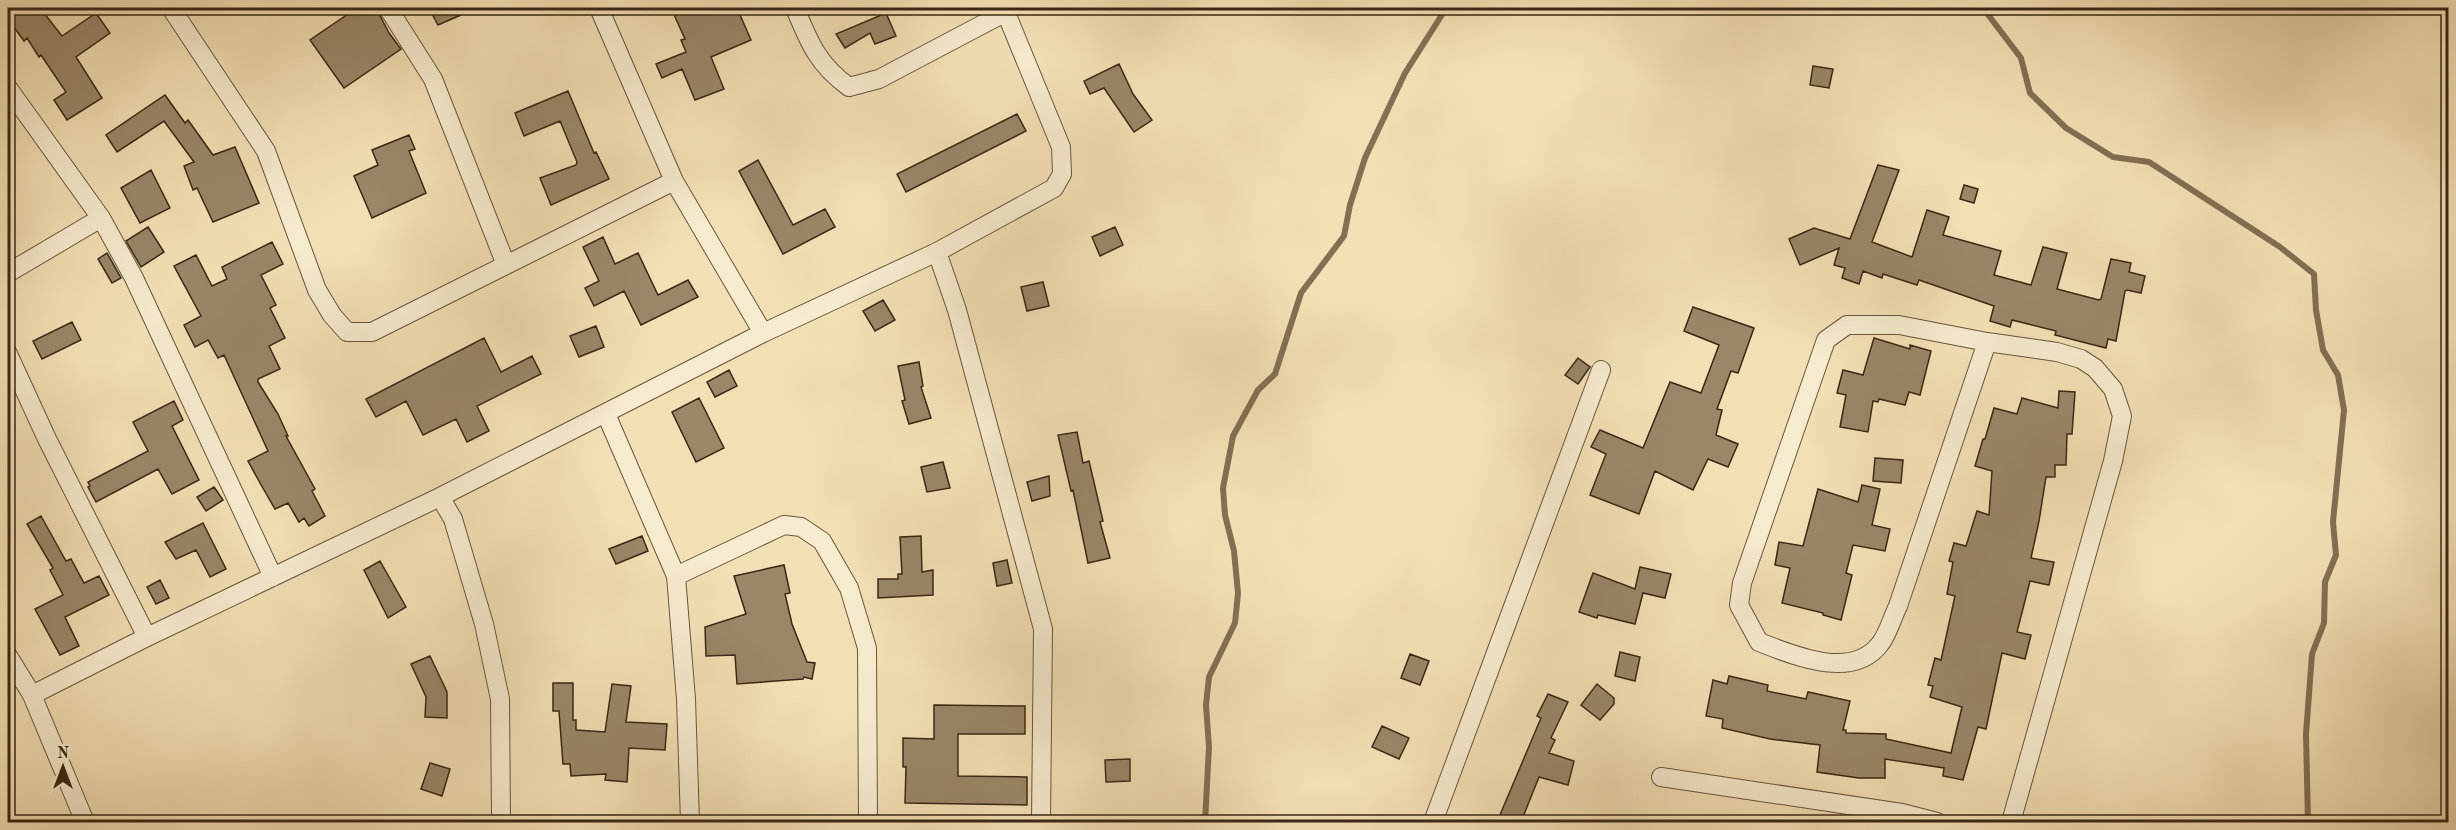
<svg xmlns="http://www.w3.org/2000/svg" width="2456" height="830" font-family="'Old Standard TT',serif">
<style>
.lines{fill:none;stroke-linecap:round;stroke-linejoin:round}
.stream{stroke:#827054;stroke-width:6}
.building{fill:#998768;stroke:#392715;stroke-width:1.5}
.minor-casing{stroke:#67553d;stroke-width:20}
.minor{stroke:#f7ebce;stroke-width:18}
</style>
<rect width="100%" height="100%" fill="#f2e0b4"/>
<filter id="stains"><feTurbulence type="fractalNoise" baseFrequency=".00333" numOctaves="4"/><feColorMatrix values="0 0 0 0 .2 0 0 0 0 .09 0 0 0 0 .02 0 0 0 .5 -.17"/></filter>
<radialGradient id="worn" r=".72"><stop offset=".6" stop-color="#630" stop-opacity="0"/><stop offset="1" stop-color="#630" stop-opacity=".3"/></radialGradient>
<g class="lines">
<!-- stream -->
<path class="stream" d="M 1983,8 L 2021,58 L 2030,93 L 2066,128 L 2113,157 L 2149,162 L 2280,247 L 2314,274 L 2316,310 L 2323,350 L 2338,375 L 2344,410 L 2333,522 L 2336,555 L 2325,582 L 2324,623 L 2312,654 L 2306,734 L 2308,822
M 1205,822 L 1209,747 L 1206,705 L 1209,677 L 1235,623 L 1238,593 L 1234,551 L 1225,515 L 1223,488 L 1233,436 L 1258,390 L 1275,374 L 1301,293 L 1344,236 L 1350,205 L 1365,158 L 1405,73 L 1445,10 L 1450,8"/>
</g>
<!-- building -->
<path class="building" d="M 8,8 L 40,8 L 62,36 L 96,13 L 110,33 L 76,57 L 102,98 L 67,120 L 54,100 L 66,92 L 41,55 L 39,57 L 27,38 L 24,41 L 8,19 Z
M 357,8 L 376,8 L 389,33 L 401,49 L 344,88 L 310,40 Z
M 429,8 L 477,8 L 438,25 Z
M 671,8 L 737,8 L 751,40 L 711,57 L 724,89 L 695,100 L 682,69 L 662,78 L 656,64 L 686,52 L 681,40 L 685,39 Z
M 886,13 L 896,36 L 875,44 L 870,33 L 845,48 L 836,34 Z
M 1119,64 L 1133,94 L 1152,120 L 1134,132 L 1104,88 L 1090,94 L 1084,81 Z
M 1813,66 L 1833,69 L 1829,88 L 1810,85 Z
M 568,91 L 594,153 L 596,152 L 609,179 L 551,205 L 540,178 L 576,165 L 577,162 L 560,121 L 524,136 L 515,113 Z
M 165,95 L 185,123 L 188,120 L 213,155 L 235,147 L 259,203 L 213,222 L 197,188 L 193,190 L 184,166 L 194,162 L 164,121 L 117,152 L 106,135 Z
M 1017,114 L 1026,131 L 906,192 L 897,174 Z
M 409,135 L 415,149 L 409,151 L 426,193 L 372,218 L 354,176 L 378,165 L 372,150 Z
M 758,160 L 793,225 L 825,209 L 835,227 L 783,254 L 739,171 Z
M 1878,165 L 1899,170 L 1872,242 L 1912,257 L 1927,210 L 1949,217 L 1943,235 L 2001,251 L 1994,275 L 2031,285 L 2043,247 L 2067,253 L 2057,289 L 2099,300 L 2101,299 L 2111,259 L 2131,263 L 2129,272 L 2145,276 L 2141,293 L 2127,290 L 2125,291 L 2116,341 L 2108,339 L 2106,348 L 2055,335 L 2056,331 L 2012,320 L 2010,327 L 1990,321 L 1994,306 L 1919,280 L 1917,285 L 1883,274 L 1882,278 L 1863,271 L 1859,284 L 1842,278 L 1845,268 L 1834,265 L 1839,248 L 1800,265 L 1789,239 L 1814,228 L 1850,239 Z
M 151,170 L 170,208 L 140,223 L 121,188 Z
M 1964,185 L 1978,189 L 1974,203 L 1960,199 Z
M 148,227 L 164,252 L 141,267 L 126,241 Z
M 1115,227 L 1123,245 L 1100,256 L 1092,237 Z
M 603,237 L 615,264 L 638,253 L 658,295 L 688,280 L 698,297 L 641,325 L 624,291 L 594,306 L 585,288 L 599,281 L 583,247 Z
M 272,242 L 283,264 L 261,275 L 276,305 L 270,308 L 285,338 L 269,346 L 280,369 L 258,379 L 258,382 L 278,414 L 288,436 L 286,436 L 315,489 L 312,491 L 325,516 L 309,526 L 304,518 L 299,522 L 288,503 L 275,509 L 260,483 L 248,461 L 268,451 L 224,355 L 218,358 L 208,340 L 195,347 L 184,325 L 201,316 L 174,266 L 196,255 L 212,286 L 227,279 L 222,267 Z
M 107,253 L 121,278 L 112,283 L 98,259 Z
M 1043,282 L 1049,306 L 1027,311 L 1021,287 Z
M 883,300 L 895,320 L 875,331 L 863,311 Z
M 1693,307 L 1754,328 L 1738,373 L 1731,371 L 1717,409 L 1722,410 L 1716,435 L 1738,444 L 1728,467 L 1708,459 L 1693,490 L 1655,471 L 1639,514 L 1590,495 L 1606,454 L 1591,447 L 1600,430 L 1643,448 L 1670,382 L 1701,393 L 1719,345 L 1684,331 Z
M 72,322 L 81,340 L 42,359 L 33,341 Z
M 596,326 L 604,347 L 579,357 L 570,336 Z
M 484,338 L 501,372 L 532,356 L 541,374 L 477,406 L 489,431 L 467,442 L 456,419 L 423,435 L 406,401 L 376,417 L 366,399 Z
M 1874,338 L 1910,349 L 1910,345 L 1931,351 L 1920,395 L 1909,392 L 1905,405 L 1879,399 L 1878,402 L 1873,401 L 1868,432 L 1840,427 L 1846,395 L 1837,393 L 1843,370 L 1863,375 Z
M 1578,358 L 1590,367 L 1578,384 L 1565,375 Z
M 919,362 L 923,386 L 921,387 L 931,418 L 909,424 L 902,401 L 905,400 L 898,366 Z
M 729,370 L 737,386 L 715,397 L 707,382 Z
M 2059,391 L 2075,392 L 2072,434 L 2067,434 L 2066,465 L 2055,465 L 2055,477 L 2046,477 L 2039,521 L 2031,558 L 2054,562 L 2049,585 L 2030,581 L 2017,632 L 2031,635 L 2025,659 L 2002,653 L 1986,729 L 1978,727 L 1963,780 L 1943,776 L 1944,768 L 1885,759 L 1885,778 L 1859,778 L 1817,772 L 1820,745 L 1770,739 L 1722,728 L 1723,719 L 1706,716 L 1713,680 L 1727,684 L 1729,676 L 1768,685 L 1767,691 L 1806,699 L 1808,692 L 1850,701 L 1843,730 L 1846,730 L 1846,733 L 1886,734 L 1886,739 L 1951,753 L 1962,707 L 1930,697 L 1933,686 L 1928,685 L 1935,658 L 1941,660 L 1955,596 L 1947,594 L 1953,562 L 1949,561 L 1954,543 L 1966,546 L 1977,511 L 1989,515 L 1992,471 L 1975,466 L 1983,439 L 1985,439 L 1994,408 L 2017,414 L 2022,398 L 2058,408 Z
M 699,398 L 724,448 L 696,462 L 672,412 Z
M 174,401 L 183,420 L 172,426 L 199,480 L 172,494 L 158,469 L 96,502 L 88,487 L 90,486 L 88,482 L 148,451 L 133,422 Z
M 1077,432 L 1083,463 L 1089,461 L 1103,521 L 1100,522 L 1110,558 L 1088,563 L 1073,490 L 1071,491 L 1058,435 Z
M 1875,458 L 1903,460 L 1901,483 L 1873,481 Z
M 943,462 L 950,488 L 927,492 L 921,467 Z
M 1049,476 L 1050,496 L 1032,501 L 1027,482 Z
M 1862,485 L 1880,489 L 1872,525 L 1890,529 L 1885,551 L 1853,545 L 1846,573 L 1852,575 L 1841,620 L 1823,615 L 1823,613 L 1782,603 L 1790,568 L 1775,565 L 1779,542 L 1803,546 L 1818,489 L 1858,502 Z
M 214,487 L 223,500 L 206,511 L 197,497 Z
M 41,516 L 66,561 L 71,559 L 84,583 L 99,576 L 109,595 L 65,617 L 79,646 L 60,655 L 35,609 L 63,595 L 50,570 L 53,568 L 27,524 Z
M 203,523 L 226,569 L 210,577 L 196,550 L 176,559 L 165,542 Z
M 642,536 L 648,551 L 616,564 L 609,549 Z
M 921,536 L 922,572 L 933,570 L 933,595 L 878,598 L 878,579 L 898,579 L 898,574 L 902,574 L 900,537 Z
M 1007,560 L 1012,583 L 997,586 L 993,563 Z
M 380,561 L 406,607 L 388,618 L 364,570 Z
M 784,565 L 790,593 L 785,594 L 792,624 L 807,662 L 815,663 L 812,679 L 804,677 L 803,679 L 737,684 L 735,655 L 706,656 L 705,627 L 746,614 L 734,576 Z
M 1640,567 L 1671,574 L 1665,598 L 1643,593 L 1635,624 L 1598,615 L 1597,618 L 1579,612 L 1593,573 L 1635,589 Z
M 160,580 L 169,598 L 156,604 L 147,587 Z
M 1620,652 L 1640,657 L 1635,681 L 1615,676 Z
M 1410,654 L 1429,661 L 1420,685 L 1401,678 Z
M 430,656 L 447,692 L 447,718 L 425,717 L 426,697 L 411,664 Z
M 553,683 L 573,683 L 573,720 L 576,720 L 576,730 L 605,732 L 612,684 L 631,686 L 626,722 L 667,724 L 665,750 L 629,748 L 627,782 L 605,780 L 606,774 L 571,776 L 570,764 L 563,764 L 559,711 L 553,711 Z
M 1597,684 L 1614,698 L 1614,704 L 1600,720 L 1581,705 Z
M 1548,694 L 1568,702 L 1551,738 L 1555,740 L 1549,753 L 1574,761 L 1568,785 L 1539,777 L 1521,822 L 1497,822 L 1541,718 L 1537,716 Z
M 934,705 L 1025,706 L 1025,734 L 958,734 L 958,776 L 1027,777 L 1027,805 L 905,803 L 906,767 L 903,767 L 903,738 L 934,739 Z
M 1382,726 L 1409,738 L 1399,759 L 1372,747 Z
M 1130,759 L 1130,781 L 1106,782 L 1105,760 Z
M 430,763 L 450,769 L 442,796 L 421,789 Z"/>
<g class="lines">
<!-- minor casing -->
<g class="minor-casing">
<path id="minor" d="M 171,8 L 266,151 L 317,290 L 332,315 L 347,332 L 372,332 L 674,181 L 763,333
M 388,8 L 433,79 L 506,265
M 599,8 L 674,181
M 795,8 C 809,42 818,65 849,87 L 879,79 L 1006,12
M 8,88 L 101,218 L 134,278 L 273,577
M 937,252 L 957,310 L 1043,629 L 1041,822
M 8,273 L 101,218
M 1987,342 L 1898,606 C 1892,618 1888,634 1880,644 C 1852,681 1793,655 1759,642 L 1739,605 L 1742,583 L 1826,340 L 1847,325 L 1899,325 L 1987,342 L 2057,352 L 2081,359 L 2095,368 L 2113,389 L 2122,416 L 2113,461 L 2011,822
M 8,354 L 47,439 L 147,637
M 606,414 L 676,576 L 686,699 L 690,822
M 440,497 L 453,519 L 484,624 L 500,699 L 501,822
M 676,576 L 784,525 L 801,527 L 822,541 L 849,588 L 867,648 L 868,822
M 8,656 L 32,695 L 85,822
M 32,695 L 147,637 L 440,497 L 763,333 L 937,252 L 1054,188 L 1062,174 L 1061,147 L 1004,8
M 1661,777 L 1902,813 L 1937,822
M 1433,822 L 1601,370"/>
</g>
<!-- minor -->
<use href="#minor" class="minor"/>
</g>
<!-- margin -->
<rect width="2456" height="830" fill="none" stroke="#f2e0b4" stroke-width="30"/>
<rect x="9" y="9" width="2438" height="812" fill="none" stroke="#392715" stroke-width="3"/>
<rect x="15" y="15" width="2426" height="800" fill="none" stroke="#392715" stroke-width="1.5"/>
<!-- north arrow -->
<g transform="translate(63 767)" stroke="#f7ebce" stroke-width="4.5" paint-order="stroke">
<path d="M0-4.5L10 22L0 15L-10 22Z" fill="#392715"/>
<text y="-9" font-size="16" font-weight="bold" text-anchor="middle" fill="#392715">N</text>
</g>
<rect width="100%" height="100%" filter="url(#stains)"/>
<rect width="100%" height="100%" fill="url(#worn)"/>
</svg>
